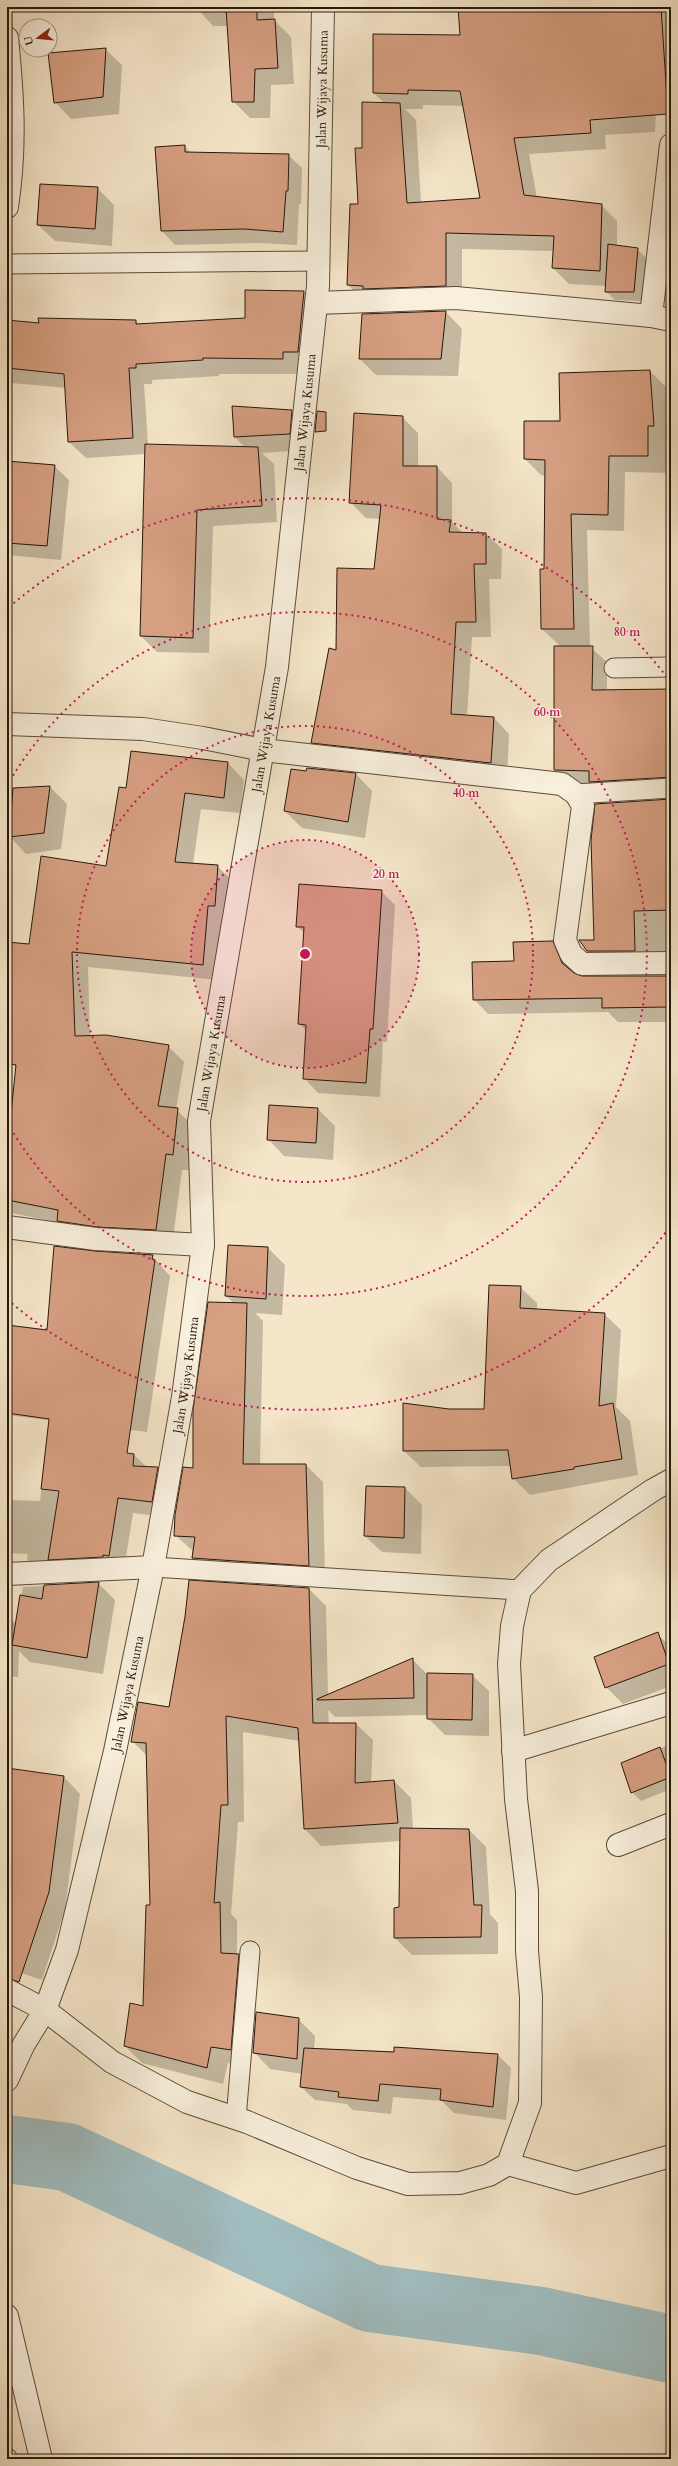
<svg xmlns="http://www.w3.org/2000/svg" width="678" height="2466" font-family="Cardo,serif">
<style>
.shadow{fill:#0003;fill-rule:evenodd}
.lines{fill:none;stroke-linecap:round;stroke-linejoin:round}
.river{stroke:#a0bdc0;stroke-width:68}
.building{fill:#d79f82;stroke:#26180b}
.lane-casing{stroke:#5a4c3a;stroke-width:21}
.street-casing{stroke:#5a4c3a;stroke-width:24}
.lane{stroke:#f8efdc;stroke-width:19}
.street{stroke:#f8efdc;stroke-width:22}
.ring{fill:none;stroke:#c2185b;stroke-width:2;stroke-dasharray:2 4}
.labels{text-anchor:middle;stroke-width:3;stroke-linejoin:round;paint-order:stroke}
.street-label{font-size:13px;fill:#26180b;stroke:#f8efdc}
.centre{fill:#c2185b;stroke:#f8efdc;stroke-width:2}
.ring-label{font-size:12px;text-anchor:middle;font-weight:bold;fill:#c2185b;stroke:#f8efdc;stroke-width:3;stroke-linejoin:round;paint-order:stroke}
</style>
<rect width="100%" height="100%" fill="#f5e6c9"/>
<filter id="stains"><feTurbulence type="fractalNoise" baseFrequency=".005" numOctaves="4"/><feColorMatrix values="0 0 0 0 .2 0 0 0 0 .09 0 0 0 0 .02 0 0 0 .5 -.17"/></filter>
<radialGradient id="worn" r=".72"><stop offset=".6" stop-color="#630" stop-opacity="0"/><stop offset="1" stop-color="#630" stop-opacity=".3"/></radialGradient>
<!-- shadow -->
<path class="shadow" d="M 196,7 L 274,7 L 274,20 L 291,37 L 294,84 L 271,85 L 270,118 L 250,118 L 233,101 L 228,26 L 213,26 Z
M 585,7 L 671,7 L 671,70 L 658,71 L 655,132 L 605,135 L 606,149 L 529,154 L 537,198 L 601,205 L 617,221 L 617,247 L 637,249 L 646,258 L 642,301 L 615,300 L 606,291 L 607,286 L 569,284 L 553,268 L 554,251 L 462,249 L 462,301 L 364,301 L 348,285 L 351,205 L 359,205 L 363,149 L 385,104 L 374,93 L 584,38 ZM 423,105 L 464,106 L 481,199 L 421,203 L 416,120 L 405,109 L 423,109 Z
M 105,49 L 122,65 L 119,114 L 71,119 L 55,102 Z
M 184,146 L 191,153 L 288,155 L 302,168 L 301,204 L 299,204 L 297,245 L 258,243 L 175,245 L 162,231 Z
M 97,188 L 114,205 L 112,246 L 55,241 L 38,225 Z
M 304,292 L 320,308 L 299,374 L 219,374 L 219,376 L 152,380 L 152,384 L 144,384 L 148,445 L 245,448 L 235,437 L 292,411 L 308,427 L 306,450 L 262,453 L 274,464 L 277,522 L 213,526 L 209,653 L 157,652 L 141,636 L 146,454 L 86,458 L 69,442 L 66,388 L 12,383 L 7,378 L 7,321 L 40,324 L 135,321 L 140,325 L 246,319 Z
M 446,312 L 462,329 L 458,376 L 376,375 L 360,359 Z
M 650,371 L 666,387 L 671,473 L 625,472 L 624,531 L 587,530 L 590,647 L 607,662 L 607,691 L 671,690 L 671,794 L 570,785 L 555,770 L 555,646 L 560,646 L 542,629 L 545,570 L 546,476 L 541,475 L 525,459 L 561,422 Z
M 402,417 L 418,433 L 418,467 L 437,467 L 452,483 L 452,522 L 463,533 L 486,534 L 502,549 L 501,579 L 489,579 L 491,637 L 472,637 L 467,716 L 494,718 L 509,734 L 507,778 L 328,758 L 312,743 L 337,651 L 375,570 L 380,519 L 366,518 L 350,502 Z
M 7,462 L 54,466 L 69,480 L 61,560 L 7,555 Z
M 132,752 L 228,763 L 244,780 L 240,813 L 201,809 L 193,864 L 217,866 L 234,882 L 218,980 L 88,967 L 90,1036 L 168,1046 L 184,1062 L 176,1109 L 193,1126 L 189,1170 L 182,1170 L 172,1246 L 74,1237 L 60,1223 L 7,1212 L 7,1141 L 9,1142 L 17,1070 L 7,1055 L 7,943 L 30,945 L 107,867 L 127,789 Z
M 307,772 L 356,774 L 372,791 L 365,838 L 302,828 L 285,811 Z
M 50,787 L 67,804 L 61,849 L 26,854 L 10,837 L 14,789 Z
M 671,799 L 671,965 L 602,966 L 588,951 L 595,941 L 596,805 Z
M 381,891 L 395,905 L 387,1042 L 383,1042 L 380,1097 L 318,1093 L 304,1078 L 307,1031 L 299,1024 L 305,934 L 297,926 Z
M 552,942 L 567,957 L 575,975 L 582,978 L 671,977 L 671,1022 L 618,1022 L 608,1012 L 488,1014 L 474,999 L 515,962 Z
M 318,1109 L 335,1126 L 333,1160 L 284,1156 L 268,1139 Z
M 229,1246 L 268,1248 L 285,1265 L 282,1315 L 255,1313 L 263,1321 L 260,1465 L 306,1465 L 323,1482 L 325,1582 L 210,1575 L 193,1558 L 194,1552 L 175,1535 L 235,1304 L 226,1296 Z
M 95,1252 L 152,1256 L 170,1276 L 147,1432 L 7,1415 L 7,1326 L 48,1331 Z
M 520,1287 L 537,1303 L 537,1310 L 604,1314 L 621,1330 L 616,1407 L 630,1421 L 638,1475 L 530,1495 L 513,1478 L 511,1466 L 421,1467 L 404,1451 L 449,1410 L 485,1410 Z
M 46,1452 L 134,1455 L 147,1467 L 158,1468 L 173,1483 L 167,1517 L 133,1513 L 124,1570 L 42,1575 L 27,1560 L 28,1554 L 7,1553 L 7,1500 L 40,1501 Z
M 405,1488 L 422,1505 L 421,1554 L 382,1552 L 365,1536 Z
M 190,1581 L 309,1589 L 326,1606 L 328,1695 L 412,1659 L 427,1674 L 472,1675 L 489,1691 L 489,1736 L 445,1735 L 428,1718 L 428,1715 L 335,1717 L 328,1710 L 329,1724 L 356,1724 L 373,1740 L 371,1783 L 394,1781 L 411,1798 L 413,1829 L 469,1830 L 486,1847 L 490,1914 L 498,1923 L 498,1954 L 412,1955 L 395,1938 L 400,1908 L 401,1841 L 321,1846 L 305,1829 L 300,1741 L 243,1732 L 244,1822 L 238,1822 L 231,1914 L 237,1920 L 237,1955 L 255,1971 L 247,2066 L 228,2063 L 223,2084 L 142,2063 L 125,2046 L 144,2007 L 151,1906 L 148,1757 L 132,1741 L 170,1708 Z
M 98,1583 L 115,1600 L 103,1674 L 30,1662 L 19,1651 L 18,1677 L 7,1676 L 7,1620 L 12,1620 L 17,1625 L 23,1587 Z
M 657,1634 L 671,1647 L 671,1686 L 623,1704 L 606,1687 Z
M 671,1744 L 671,1789 L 641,1801 L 632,1792 L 622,1763 Z
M 7,1769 L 64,1777 L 80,1794 L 65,1909 L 42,1980 L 7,1968 Z
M 298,2019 L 315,2036 L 314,2049 L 497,2054 L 511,2068 L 506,2120 L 454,2113 L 442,2101 L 393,2097 L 391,2114 L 353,2110 L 347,2104 L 315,2100 L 301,2087 L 303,2074 L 270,2069 L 254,2052 Z"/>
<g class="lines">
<!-- river -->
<path class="river" d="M 7,2149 L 67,2157 L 370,2298 L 541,2321 L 671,2349"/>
</g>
<!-- building -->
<path class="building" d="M 226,7 L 257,7 L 257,20 L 275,19 L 278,68 L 255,69 L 254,102 L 232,102 Z
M 458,7 L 661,7 L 668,114 L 590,120 L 591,133 L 514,138 L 524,195 L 602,204 L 600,271 L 552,268 L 554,236 L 446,233 L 446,286 L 363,289 L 363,286 L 347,285 L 350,204 L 358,204 L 355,148 L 362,148 L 362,102 L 400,103 L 407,203 L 480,198 L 460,91 L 408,90 L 408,94 L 373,93 L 373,34 L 460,35 Z
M 106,48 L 103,97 L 54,103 L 48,53 Z
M 185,145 L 185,152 L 289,154 L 288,191 L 286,191 L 283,232 L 244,229 L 161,231 L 155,147 Z
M 40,184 L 98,187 L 95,229 L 37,225 Z
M 608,244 L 638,248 L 634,292 L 605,292 Z
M 245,290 L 304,291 L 298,352 L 283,352 L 283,359 L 203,358 L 203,360 L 136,364 L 136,368 L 129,368 L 133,438 L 68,442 L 64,374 L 7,368 L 7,320 L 39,323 L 38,318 L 136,320 L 136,324 L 245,318 Z
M 446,311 L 441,359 L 359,359 L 362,314 Z
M 650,370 L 654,426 L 648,426 L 648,456 L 609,456 L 608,515 L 571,514 L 574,629 L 541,629 L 540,569 L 544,569 L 545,460 L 524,459 L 524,421 L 560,421 L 559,373 Z
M 232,406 L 292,410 L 290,434 L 234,437 Z
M 317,411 L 326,412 L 326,431 L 315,432 Z
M 354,413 L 403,416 L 403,466 L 437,466 L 437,519 L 451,520 L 449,532 L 486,533 L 486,564 L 474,564 L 476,622 L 456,622 L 451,714 L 494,717 L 491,763 L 311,743 L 329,648 L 336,650 L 337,568 L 374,569 L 381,505 L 349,503 Z
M 145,444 L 258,447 L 262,506 L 197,510 L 193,638 L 140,636 Z
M 7,461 L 55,465 L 47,546 L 7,543 Z
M 554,646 L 593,646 L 592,690 L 671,689 L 671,777 L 589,782 L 589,771 L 554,770 Z
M 131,751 L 228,762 L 224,798 L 185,793 L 175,862 L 218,865 L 215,906 L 208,906 L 203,965 L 72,952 L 75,1036 L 106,1035 L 169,1045 L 158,1106 L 178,1108 L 173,1155 L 166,1154 L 156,1230 L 97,1227 L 57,1221 L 58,1210 L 7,1200 L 7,1152 L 16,1065 L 7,1063 L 7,942 L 29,944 L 41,856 L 106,866 L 119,787 L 126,788 Z
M 307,768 L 356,773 L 348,822 L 284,811 L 291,769 L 306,771 Z
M 50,786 L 44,833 L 9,837 L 13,788 Z
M 671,799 L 671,910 L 634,911 L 635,951 L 587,951 L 579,940 L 594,940 L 591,840 L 595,804 Z
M 299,884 L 382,890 L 373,1029 L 370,1029 L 366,1083 L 303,1079 L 306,1025 L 298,1024 L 304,927 L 296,927 Z
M 553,941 L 562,963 L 574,973 L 582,976 L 667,976 L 667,1007 L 602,1008 L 602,998 L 473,1000 L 472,962 L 514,961 L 513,942 Z
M 269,1105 L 318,1108 L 316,1143 L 267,1140 Z
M 228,1245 L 268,1247 L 266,1299 L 225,1296 Z
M 54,1246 L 95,1251 L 153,1255 L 152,1259 L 155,1260 L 127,1453 L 134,1454 L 133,1466 L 158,1467 L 152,1502 L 118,1498 L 109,1556 L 103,1555 L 103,1557 L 48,1560 L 59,1491 L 41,1489 L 49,1419 L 7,1413 L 7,1325 L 47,1330 Z
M 489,1285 L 521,1286 L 520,1308 L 605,1313 L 599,1406 L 613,1403 L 622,1459 L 574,1467 L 574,1469 L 512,1479 L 508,1450 L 403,1451 L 403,1403 L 449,1409 L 484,1409 Z
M 208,1302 L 247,1303 L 243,1464 L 306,1464 L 309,1566 L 192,1558 L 195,1537 L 174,1536 L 175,1515 L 183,1467 L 193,1468 L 193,1410 Z
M 366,1486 L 405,1487 L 404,1538 L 364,1536 Z
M 189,1580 L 309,1588 L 313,1723 L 356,1723 L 355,1783 L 394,1780 L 398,1823 L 304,1829 L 298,1728 L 226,1716 L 228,1805 L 221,1805 L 214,1903 L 220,1902 L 221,1953 L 239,1954 L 231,2050 L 211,2047 L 207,2068 L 124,2046 L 130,2003 L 143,2006 L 146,1905 L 150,1905 L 146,1743 L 131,1742 L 138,1702 L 169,1707 L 185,1617 Z
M 99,1582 L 87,1658 L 12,1645 L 20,1595 L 42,1599 L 44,1585 Z
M 658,1632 L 669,1664 L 605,1688 L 594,1657 Z
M 413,1658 L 414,1698 L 317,1700 L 317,1699 Z
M 427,1673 L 473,1674 L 472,1720 L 427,1719 Z
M 660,1747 L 671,1777 L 631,1793 L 621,1763 Z
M 7,1768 L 64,1776 L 49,1892 L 19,1982 L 7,1978 Z
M 400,1828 L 469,1829 L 474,1905 L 482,1905 L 481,1937 L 394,1938 L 394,1908 L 399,1907 Z
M 256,2012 L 299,2018 L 297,2059 L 253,2053 Z
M 394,2047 L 498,2054 L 493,2107 L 440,2100 L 441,2089 L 380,2084 L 378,2101 L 338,2097 L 339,2092 L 300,2087 L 304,2048 L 394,2052 Z"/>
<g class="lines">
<!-- lane casing -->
<g class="lane-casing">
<path id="lane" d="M 7,264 L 319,261
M 614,668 L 671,667
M 576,794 L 671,788
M 153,1567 L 520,1590
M 236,2119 L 250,1951
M 7,2458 L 8,2459"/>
</g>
<!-- street casing -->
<g class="street-casing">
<g id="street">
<path d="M 7,38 C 13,97 16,148 7,207"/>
<path d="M 316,303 L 456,298 L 651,316 L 671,320"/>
<path d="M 651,316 L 671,145"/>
<path d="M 7,724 L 143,729 L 203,738 L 263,750 L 562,784 L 576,794 L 583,806 L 565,940 L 571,954 L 582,964 L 671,963"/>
<path d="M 7,1227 L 96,1239 L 203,1245"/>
<path d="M 7,1574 L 153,1567"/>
<path d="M 513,1751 L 671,1703"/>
<path d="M 618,1845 L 671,1824"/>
<path d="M 7,1990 L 45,2010 L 112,2062 L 187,2102 L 247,2122 L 357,2168 L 408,2184 L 460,2183 L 489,2175 L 508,2164 L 530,2103 L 531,1997 L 527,1951 L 527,1891 L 516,1799 L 509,1664 L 512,1626 L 520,1590 L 549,1560 L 653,1490 L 671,1480"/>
<path id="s1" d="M 7,2080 L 24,2044 L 45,2010 L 67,1950 L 115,1751 L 153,1567 L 183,1397 L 203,1245 L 199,1121 L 277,667 L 318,286 L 323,7"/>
<path d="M 508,2164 L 576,2183 L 671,2156"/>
<path d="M 7,2316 L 41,2459"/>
</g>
</g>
<!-- lane -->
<use href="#lane" class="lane"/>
<!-- street -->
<use href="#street" class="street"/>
</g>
<!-- distance rings -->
<circle cx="305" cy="954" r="114" fill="#c2185b" fill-opacity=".12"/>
<g class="ring">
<circle cx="305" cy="954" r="114"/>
<circle cx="305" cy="954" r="228"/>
<path d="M7 786A342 342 0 1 1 7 1122"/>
<path d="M669 1228A456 456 0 0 1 9 1301M9 607A456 456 0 0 1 669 680"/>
</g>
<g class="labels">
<!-- street labels -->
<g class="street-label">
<text dy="5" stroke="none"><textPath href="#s1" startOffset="2027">Jalan Wijaya Kusuma</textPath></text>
<text dy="5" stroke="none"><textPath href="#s1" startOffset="1703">Jalan Wijaya Kusuma</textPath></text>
<text dy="5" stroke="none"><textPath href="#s1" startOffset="1379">Jalan Wijaya Kusuma</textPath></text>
<text dy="5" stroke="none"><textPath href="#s1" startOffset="1055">Jalan Wijaya Kusuma</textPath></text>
<text dy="5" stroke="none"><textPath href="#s1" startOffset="731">Jalan Wijaya Kusuma</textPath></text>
<text dy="5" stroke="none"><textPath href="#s1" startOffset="407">Jalan Wijaya Kusuma</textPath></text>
</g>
</g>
<circle cx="305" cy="954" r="6" class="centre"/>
<g class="ring-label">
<text x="627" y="636">80 m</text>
<text x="547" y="716">60 m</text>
<text x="466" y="797">40 m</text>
<text x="386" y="878">20 m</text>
</g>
<!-- margin -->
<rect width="678" height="2466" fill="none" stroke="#f5e6c9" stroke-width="24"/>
<rect x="8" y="8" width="662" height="2450" fill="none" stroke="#26180b" stroke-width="2"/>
<rect x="12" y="12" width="654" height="2442" fill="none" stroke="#26180b"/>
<!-- north arrow -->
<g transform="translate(38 38) rotate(254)"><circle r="19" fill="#f8efdc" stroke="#a49988"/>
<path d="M0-3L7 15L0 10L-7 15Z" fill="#8f2418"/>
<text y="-6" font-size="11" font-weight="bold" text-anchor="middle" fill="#26180b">U</text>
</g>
<rect width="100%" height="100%" filter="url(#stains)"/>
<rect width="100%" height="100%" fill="url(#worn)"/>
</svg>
